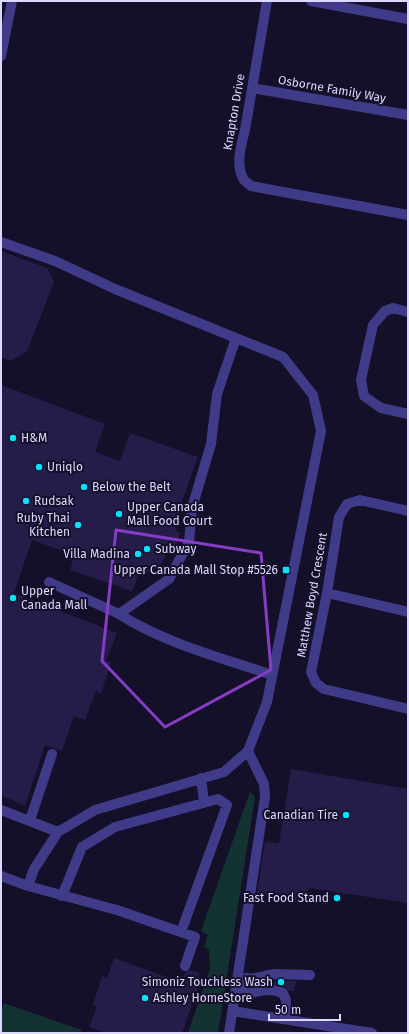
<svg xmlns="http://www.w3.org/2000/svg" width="409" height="1034" font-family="'Fira Sans',sans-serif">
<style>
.green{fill:#133332}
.building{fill:#261c4a}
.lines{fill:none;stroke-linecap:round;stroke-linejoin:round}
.minor{stroke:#3f3b88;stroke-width:10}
.marked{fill:none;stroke:#853dc5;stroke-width:3;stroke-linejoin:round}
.poi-dot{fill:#04e2ff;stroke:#151029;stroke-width:1.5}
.labels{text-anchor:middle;stroke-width:4;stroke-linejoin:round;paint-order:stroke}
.street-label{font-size:12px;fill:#ddd8ff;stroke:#151029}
.poi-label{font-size:12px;fill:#ddd8ff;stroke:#151029;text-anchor:start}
</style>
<rect width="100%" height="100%" fill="#151029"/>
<!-- green -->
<path class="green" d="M 250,792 L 255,797 L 218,1033 L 188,1033 L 210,969 L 209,950 L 204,947 L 208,935 L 201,931 Z
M 4,1003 L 81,1030 L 81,1033 L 1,1033 L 1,1012 Z"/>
<!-- building -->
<path class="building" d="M 1,251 L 47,268 L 54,282 L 27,351 L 11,361 L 1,357 Z
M 1,385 L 105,424 L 95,452 L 120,461 L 130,433 L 198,457 L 176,517 L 176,531 L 180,533 L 174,552 L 168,550 L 159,568 L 138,576 L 132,592 L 120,587 L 70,570 L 73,561 L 66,558 L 68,553 L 32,540 L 14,593 L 117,633 L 106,661 L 111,662 L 101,694 L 96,691 L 85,720 L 74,716 L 62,751 L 45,745 L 25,806 L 1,795 Z
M 291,769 L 408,789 L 408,903 L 309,888 L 305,898 L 294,903 L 257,893 L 265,842 L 279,843 Z
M 114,958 L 180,982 L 186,972 L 190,970 L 199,973 L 197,990 L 182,1033 L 105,1033 L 89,1027 L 97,1007 L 93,1005 L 102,976 L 107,978 Z
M 275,981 L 296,981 L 294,991 L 289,991 L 286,987 L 279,985 L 265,984 L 266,982 Z"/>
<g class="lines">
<!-- minor -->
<path class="minor" d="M 267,1 L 245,130 C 241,145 235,166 244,180 C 246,182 249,184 251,186 L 408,215
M 311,1 L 408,19
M 1,56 L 12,1
M 252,88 L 408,115
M 1,242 L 55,261 L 115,289 L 283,357 L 313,395 L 321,431 L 267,702 L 248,751 L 224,772 L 95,810 L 58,832 L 34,869 L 28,886
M 408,312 L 393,308 L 385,311 L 373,325 L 361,380 L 364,396 L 381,408 L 408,414
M 236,338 L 217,394 L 211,444 L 192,508 L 189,542 L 169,579 L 119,614 C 164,643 222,658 272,675
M 408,511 L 360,500 L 347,504 L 339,517 L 327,593 L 311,672 L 316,683 L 324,689 L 408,709
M 49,582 L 119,614
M 327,593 L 408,612
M 201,778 L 204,802
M 1,810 L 58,832
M 30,820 L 52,754
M 1,876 L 28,886 L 117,910 L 195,937 L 185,966
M 62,896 L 82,847 L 115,827 L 218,799 L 227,805 L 181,932
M 232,1011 L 372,1033
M 285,1019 L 286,1000 L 283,993 C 278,991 273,990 267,990 C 258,990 249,997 242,989 L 243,981 L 246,978 L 251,979 L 274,974 L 310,975
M 229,1033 L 265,797 L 264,784 L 248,751"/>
</g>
<!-- marked area -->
<path class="marked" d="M 116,530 L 261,553 L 271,670 L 165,727 L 102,661 Z"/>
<!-- markers -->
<g class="poi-dot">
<circle cx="13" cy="438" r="4"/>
<circle cx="39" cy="467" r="4"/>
<circle cx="84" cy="487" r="4"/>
<circle cx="26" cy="501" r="4"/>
<circle cx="119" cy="514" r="4"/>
<circle cx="78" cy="525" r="4"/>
<circle cx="147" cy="549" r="4"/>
<circle cx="138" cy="554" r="4"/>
<rect x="282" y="566" width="8" height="8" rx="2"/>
<circle cx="13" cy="598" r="4"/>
<circle cx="346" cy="815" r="4"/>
<circle cx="337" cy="898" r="4"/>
<circle cx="281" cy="982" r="4"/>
<circle cx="145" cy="998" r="4"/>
</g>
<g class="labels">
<!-- street labels -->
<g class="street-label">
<text transform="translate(332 89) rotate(10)" y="4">Osborne Family Way</text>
<text transform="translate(234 112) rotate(-80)" y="4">Knapton Drive</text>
<text transform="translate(312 595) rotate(-80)" y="4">Matthew Boyd Crescent</text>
</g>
<!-- poi labels -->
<g class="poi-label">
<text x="21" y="442">H&amp;M</text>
<text x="47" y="471">Uniqlo</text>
<text x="92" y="491">Below the Belt</text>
<text x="34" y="505">Rudsak</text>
<text x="127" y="511">Upper Canada<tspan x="127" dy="14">Mall Food Court</tspan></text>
<text x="70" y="522" text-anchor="end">Ruby Thai<tspan x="70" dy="14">Kitchen</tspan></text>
<text x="155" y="553">Subway</text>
<text x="130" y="558" text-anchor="end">Villa Madina</text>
<text x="278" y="574" text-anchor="end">Upper Canada Mall Stop #5526</text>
<text x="21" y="595">Upper<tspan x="21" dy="14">Canada Mall</tspan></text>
<text x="338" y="819" text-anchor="end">Canadian Tire</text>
<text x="329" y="902" text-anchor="end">Fast Food Stand</text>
<text x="273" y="986" text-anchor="end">Simoniz Touchless Wash</text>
<text x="153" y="1002">Ashley HomeStore</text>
</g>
</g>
<!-- border -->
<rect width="409" height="1034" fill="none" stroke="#ddd8ff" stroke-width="4"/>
<!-- scale -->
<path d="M269 1014v6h71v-6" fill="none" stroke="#ddd8ff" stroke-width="2"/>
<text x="275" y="1014" font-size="12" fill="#ddd8ff" stroke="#151029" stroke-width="3" paint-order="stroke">50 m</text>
</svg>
